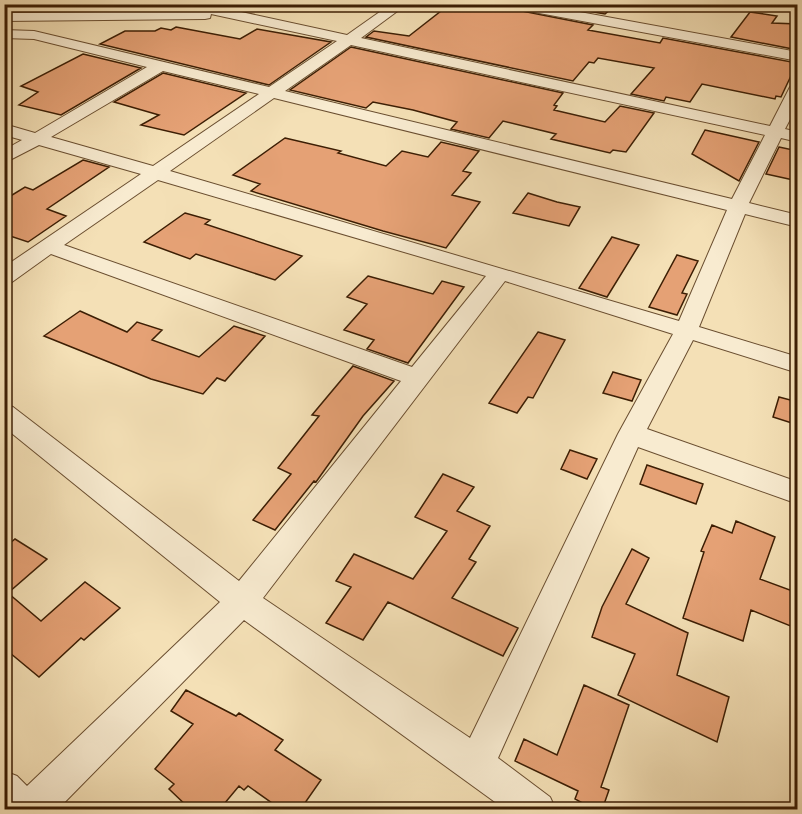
<svg xmlns="http://www.w3.org/2000/svg" width="802" height="814" font-family="'IM FELL DW Pica',serif">
<style>
.building{fill:#e5a175;stroke:#3c1e04;stroke-width:1.5}
.lines{fill:none;stroke-linecap:round;stroke-linejoin:round}
.street-casing{stroke:#6a4e30;stroke-width:2}
.street{fill:#f8ebd0;fill-rule:evenodd}
</style>
<rect width="100%" height="100%" fill="#f4e0b6"/>
<filter id="stains"><feTurbulence type="fractalNoise" baseFrequency=".00333" numOctaves="4"/><feColorMatrix values="0 0 0 0 .2 0 0 0 0 .09 0 0 0 0 .02 0 0 0 .5 -.17"/></filter>
<radialGradient id="worn" r=".72"><stop offset=".6" stop-color="#630" stop-opacity="0"/><stop offset="1" stop-color="#630" stop-opacity=".3"/></radialGradient>
<!-- building -->
<path class="building" d="M 450,4 L 487,4 L 593,25 L 588,30 L 660,43 L 663,38 L 797,63 L 781,97 L 776,96 L 775,99 L 702,84 L 690,102 L 666,97 L 664,101 L 631,94 L 654,68 L 598,58 L 594,63 L 589,62 L 573,81 L 366,37 L 374,31 L 409,36 Z
M 565,4 L 587,4 L 611,9 L 605,14 L 563,7 Z
M 750,12 L 777,16 L 772,23 L 798,24 L 798,50 L 731,37 Z
M 176,27 L 240,39 L 257,29 L 331,42 L 269,85 L 100,44 L 125,31 L 155,31 L 161,28 L 171,30 Z
M 351,47 L 563,93 L 554,105 L 557,106 L 554,110 L 605,122 L 620,106 L 654,113 L 626,152 L 613,150 L 610,153 L 551,139 L 556,134 L 503,121 L 489,138 L 451,129 L 457,122 L 413,110 L 373,102 L 366,108 L 290,90 Z
M 83,54 L 141,68 L 61,115 L 19,105 L 38,92 L 21,86 Z
M 163,73 L 246,93 L 184,135 L 141,125 L 159,115 L 114,102 Z
M 705,130 L 759,142 L 739,181 L 692,154 Z
M 285,138 L 341,151 L 338,153 L 386,166 L 402,151 L 428,157 L 441,142 L 479,151 L 463,171 L 471,173 L 452,195 L 480,202 L 446,248 L 383,231 L 251,191 L 260,184 L 233,175 Z
M 779,147 L 798,151 L 798,181 L 766,174 Z
M 83,160 L 109,167 L 47,209 L 66,216 L 28,242 L 4,234 L 4,200 L 25,187 L 33,190 Z
M 528,193 L 557,202 L 580,207 L 569,226 L 513,213 Z
M 185,213 L 210,220 L 205,224 L 302,256 L 275,280 L 196,254 L 190,259 L 144,242 Z
M 612,237 L 639,245 L 607,297 L 579,288 Z
M 677,255 L 698,261 L 682,293 L 687,294 L 677,315 L 649,307 Z
M 368,276 L 433,294 L 442,281 L 464,287 L 408,363 L 367,349 L 374,340 L 344,330 L 367,304 L 347,297 Z
M 80,311 L 127,332 L 137,322 L 162,330 L 152,340 L 199,357 L 234,326 L 265,336 L 225,381 L 217,378 L 203,394 L 151,379 L 44,336 Z
M 538,332 L 565,340 L 533,398 L 528,397 L 517,413 L 489,403 Z
M 353,366 L 394,381 L 363,416 L 316,482 L 314,481 L 275,530 L 253,520 L 291,474 L 278,468 L 319,416 L 312,415 Z
M 613,372 L 641,380 L 632,401 L 603,393 Z
M 779,397 L 798,402 L 798,425 L 773,417 Z
M 570,450 L 597,459 L 587,479 L 561,469 Z
M 647,465 L 703,484 L 696,504 L 640,484 Z
M 443,474 L 474,487 L 457,511 L 490,526 L 469,559 L 476,562 L 452,598 L 518,628 L 503,656 L 388,602 L 363,640 L 326,623 L 351,587 L 336,581 L 354,554 L 413,579 L 447,531 L 415,517 Z
M 736,521 L 775,537 L 760,579 L 798,593 L 798,629 L 751,610 L 743,641 L 683,618 L 704,552 L 701,551 L 712,525 L 732,533 Z
M 15,539 L 47,559 L 8,593 L 41,621 L 85,582 L 120,608 L 84,640 L 81,638 L 39,677 L 4,648 L 4,548 Z
M 632,549 L 649,558 L 626,604 L 688,633 L 677,675 L 729,697 L 717,742 L 618,695 L 635,654 L 592,637 L 602,607 Z
M 584,685 L 629,705 L 601,787 L 609,790 L 602,810 L 595,810 L 575,799 L 578,791 L 515,761 L 524,739 L 557,755 Z
M 186,690 L 236,716 L 239,713 L 283,740 L 275,750 L 321,780 L 300,810 L 282,810 L 248,786 L 244,790 L 239,786 L 219,810 L 191,810 L 169,789 L 174,784 L 155,769 L 193,724 L 171,711 Z"/>
<g class="lines">
<!-- street casing -->
<g class="street-casing">
<path id="street" d="M 178,4 L 205,4 L 347,35 L 391,4 L 407,4 L 361,38 L 770,126 L 790,87 L 798,82 L 798,104 L 785,129 L 798,132 L 798,142 L 781,138 L 749,203 L 798,215 L 798,227 L 745,214 L 699,327 L 798,357 L 798,373 L 693,340 L 647,429 L 798,482 L 798,504 L 638,447 L 498,758 L 550,797 L 556,810 L 506,810 L 244,620 L 57,810 L 4,810 L 4,771 L 17,776 L 27,786 L 220,602 L 4,427 L 4,404 L 13,407 L 239,581 L 401,381 L 51,254 L 12,282 L 4,283 L 4,267 L 141,174 L 39,145 L 4,163 L 4,150 L 22,140 L 4,135 L 4,124 L 35,133 L 147,67 L 34,39 L 4,38 L 4,30 L 34,31 L 269,87 L 337,41 L 211,14 L 210,18 L 205,19 L 4,21 L 4,13 L 198,11 ZM 351,45 L 765,135 L 732,199 L 285,91 ZM 163,71 L 259,94 L 153,166 L 51,137 ZM 274,98 L 727,210 L 679,321 L 170,171 ZM 158,180 L 486,276 L 412,367 L 64,245 ZM 505,281 L 673,334 L 618,434 L 470,738 L 263,598 Z
M 506,4 L 536,4 L 798,52 L 798,61 L 512,8 Z"/>
</g>
<!-- street -->
<use href="#street" class="street"/>
</g>
<!-- margin -->
<rect width="802" height="814" fill="none" stroke="#f4e0b6" stroke-width="24"/>
<rect x="6" y="6" width="790" height="802" fill="none" stroke="#3c1e04" stroke-width="3"/>
<rect x="12" y="12" width="778" height="790" fill="none" stroke="#3c1e04" stroke-width="1.5"/>
<rect width="100%" height="100%" filter="url(#stains)"/>
<rect width="100%" height="100%" fill="url(#worn)"/>
</svg>
